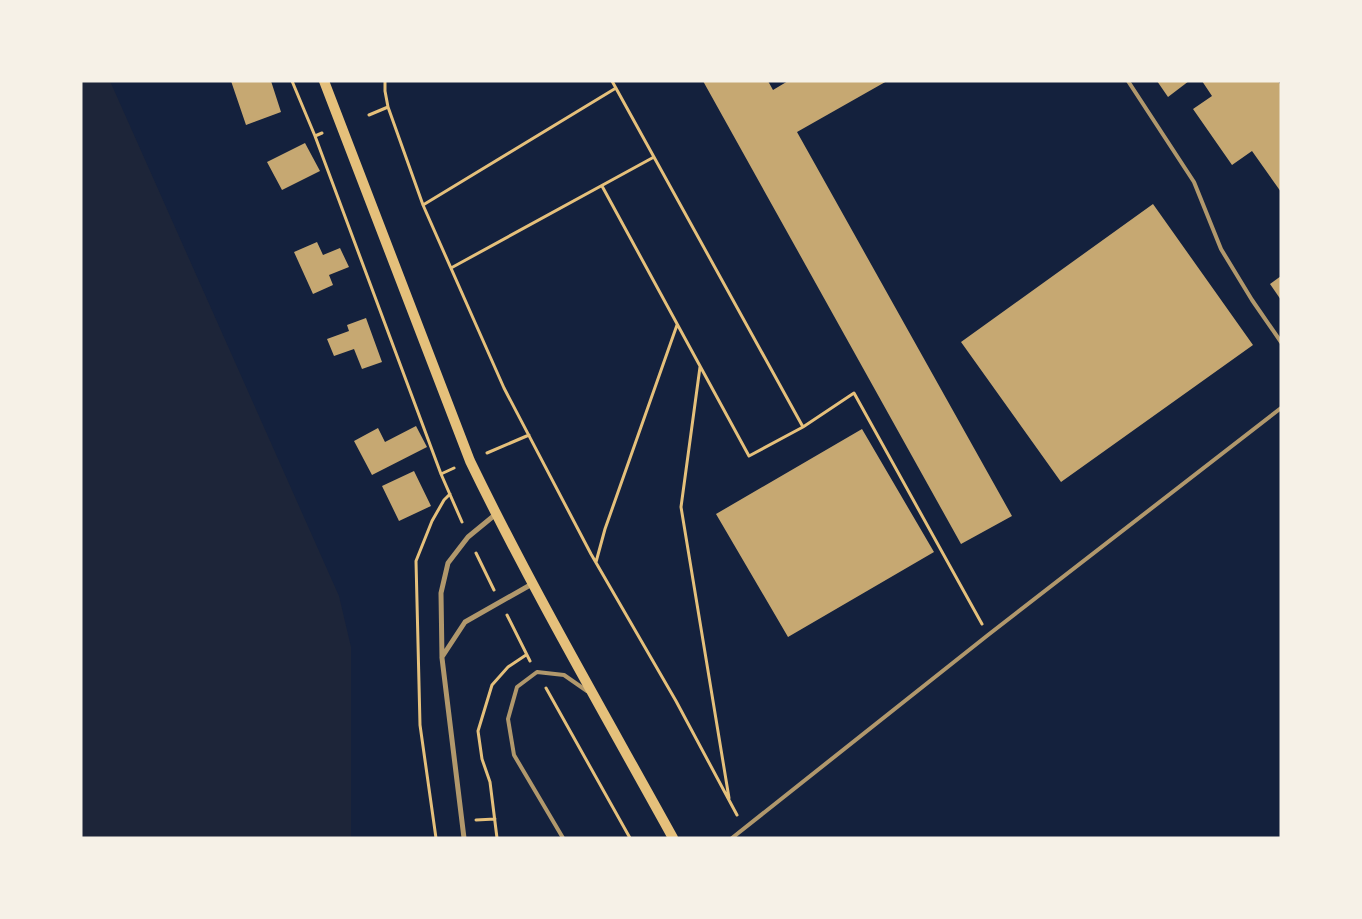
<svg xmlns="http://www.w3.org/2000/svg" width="1362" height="919" font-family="'Fira Sans',sans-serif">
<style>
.green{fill:#1d2539}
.building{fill:#c6a872}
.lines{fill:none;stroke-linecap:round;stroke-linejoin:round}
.path{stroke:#e5c07b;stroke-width:3}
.service{stroke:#b1986c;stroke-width:4}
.minor{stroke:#b1986c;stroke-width:5}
.secondary{stroke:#e5c07b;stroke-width:10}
</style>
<rect width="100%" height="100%" fill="#14213d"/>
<!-- green -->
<path class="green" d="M 81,81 L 110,81 L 339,596 L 351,647 L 351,838 L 81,838 Z"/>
<!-- building -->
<path class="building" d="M 231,81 L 271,81 L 281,112 L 246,125 Z
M 703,81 L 768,81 L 773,90 L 788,81 L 887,81 L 797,132 L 1012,516 L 961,544 Z
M 1157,81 L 1189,81 L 1168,97 Z
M 1202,81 L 1278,81 L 1281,85 L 1281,192 L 1252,151 L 1232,165 L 1193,109 L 1212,96 Z
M 305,143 L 320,171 L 282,190 L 267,162 Z
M 1153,204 L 1253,345 L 1061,482 L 961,342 Z
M 317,242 L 323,255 L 340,248 L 349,267 L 329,275 L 333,285 L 313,294 L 294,252 Z
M 1281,276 L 1281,300 L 1270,284 Z
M 366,318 L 382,362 L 362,369 L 354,349 L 334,356 L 327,339 L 349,331 L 347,325 Z
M 416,426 L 427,447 L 372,475 L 354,441 L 378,428 L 385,442 Z
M 862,429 L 934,552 L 788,637 L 716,514 Z
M 414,471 L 431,506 L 399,521 L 382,486 Z"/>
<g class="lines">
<!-- path -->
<path class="path" d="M 292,81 L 315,136
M 385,81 L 385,91 L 388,107 L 423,205 L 504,388 L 591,554 L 676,701 L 737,815
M 612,81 L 803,427 L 854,393 L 982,624
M 369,115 L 388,107
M 322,133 L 315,136 L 441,474 L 462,522
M 602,186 L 749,456 L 803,427
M 423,205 L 616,88
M 451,268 L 654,157
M 700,367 L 681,507 L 729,798
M 487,453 L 529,435
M 441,474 L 454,468
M 476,553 L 494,590
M 596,562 L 605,529 L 677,325
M 507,615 L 530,661
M 546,688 L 630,838
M 476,820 L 495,819
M 436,838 L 420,725 L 416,561 L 432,521 L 444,500 L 450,494
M 497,838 L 490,782 L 482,759 L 478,731 L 492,685 L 508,667 L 526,655"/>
<!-- service -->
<path class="service" d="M 1128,81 L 1194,182 L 1221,249 L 1252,300 L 1281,342
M 563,838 L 514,755 L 508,719 L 517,687 L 537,672 L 564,675 L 587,691
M 732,838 L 988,635 L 1281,408"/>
<!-- minor -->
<path class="minor" d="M 442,657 L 465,622 L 532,584
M 464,838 L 442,658 L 441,593 L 448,563 L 468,537 L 496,514"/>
<!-- secondary -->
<path class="secondary" d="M 324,81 L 470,461 C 532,589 604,713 673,838"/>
</g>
<!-- border -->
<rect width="1362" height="919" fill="none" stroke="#f6f1e7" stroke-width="165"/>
</svg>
